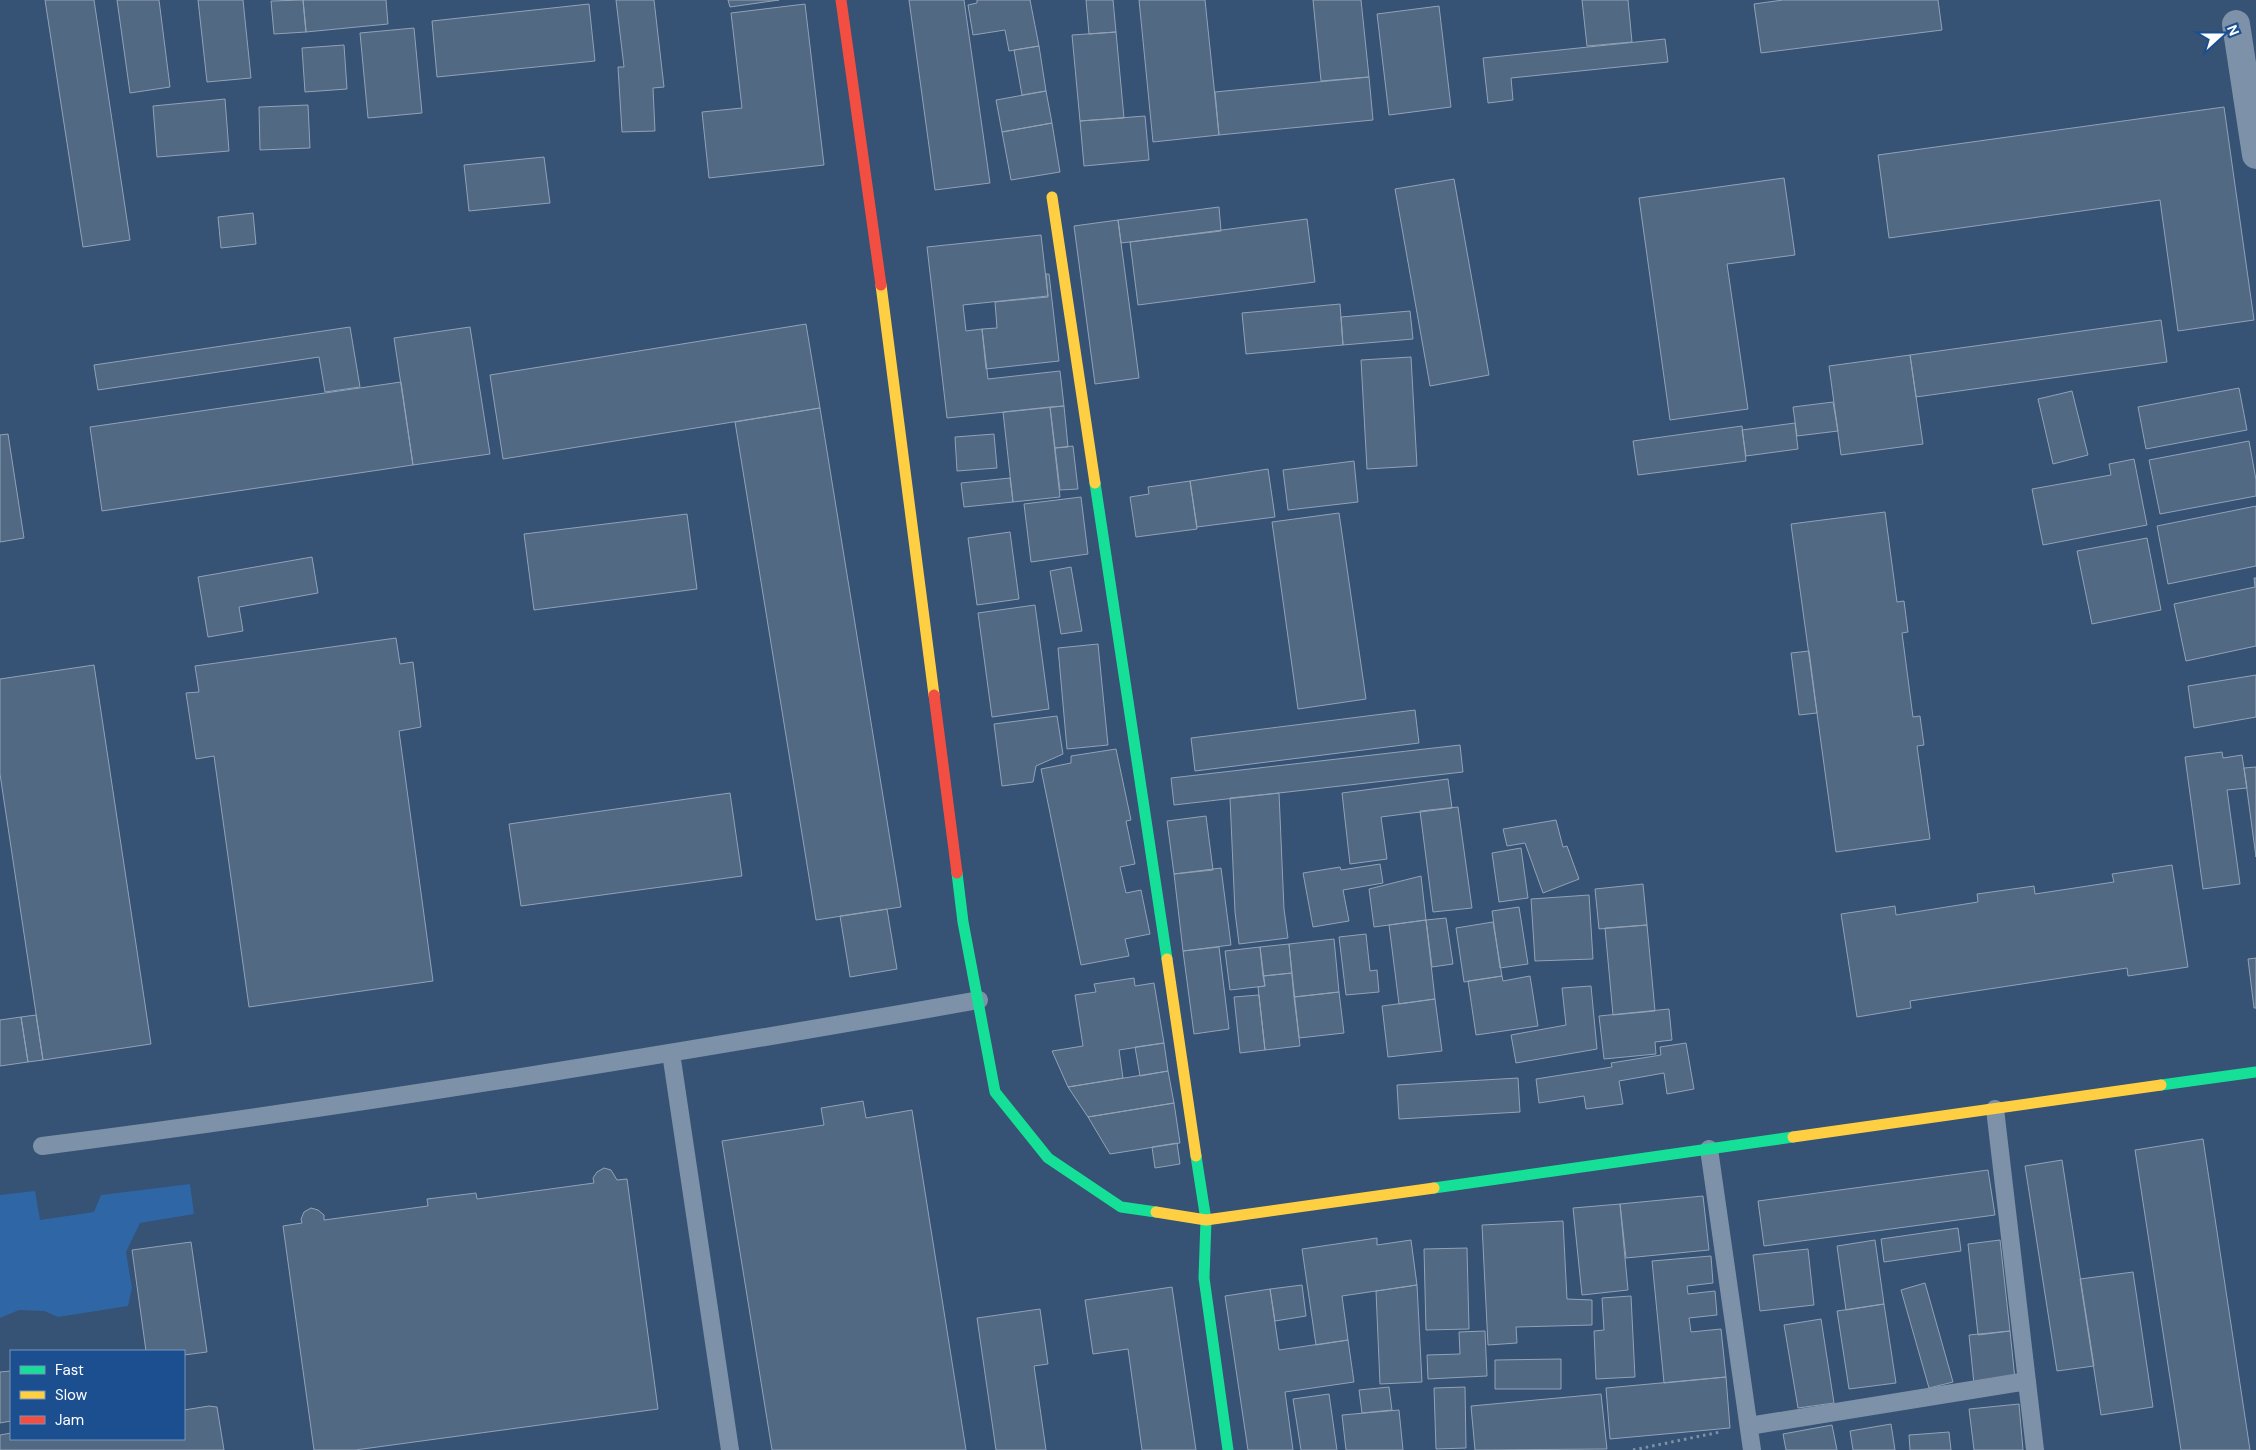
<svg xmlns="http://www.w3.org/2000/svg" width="2256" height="1450" font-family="'DM Sans',sans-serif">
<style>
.green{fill:#2f66a5}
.building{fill:#526984;stroke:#92a2b6}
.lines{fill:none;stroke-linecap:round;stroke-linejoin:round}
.path{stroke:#7d92a8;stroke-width:3;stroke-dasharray:2.5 4;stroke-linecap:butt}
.lane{stroke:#7d92a8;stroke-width:18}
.street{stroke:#7d92a8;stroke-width:28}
.fast{stroke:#16e098;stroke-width:11}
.slow{stroke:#ffcf43;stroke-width:11}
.jam{stroke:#f24e42;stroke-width:11}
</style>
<rect width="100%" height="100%" fill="#365274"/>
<!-- green -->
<path class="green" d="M 190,1184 L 194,1214 L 140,1223 L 126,1252 L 132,1288 L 128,1306 L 58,1317 L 44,1311 L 19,1310 L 0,1318 L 0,1195 L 35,1191 L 40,1220 L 94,1212 L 101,1195 Z"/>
<!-- building -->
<path class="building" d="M 45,0 L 94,0 L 130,240 L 83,247 Z
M 117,0 L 159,0 L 170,87 L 130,93 Z
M 198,0 L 243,0 L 251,78 L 207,82 Z
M 303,0 L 306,32 L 274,34 L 271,1 Z
M 303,0 L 386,0 L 388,24 L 306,32 Z
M 616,0 L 654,0 L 664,87 L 653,88 L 655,131 L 622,132 L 618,67 L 624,67 Z
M 728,0 L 779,0 L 730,7 Z
M 909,0 L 964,0 L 990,183 L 935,190 Z
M 977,0 L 1030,0 L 1039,46 L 1009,51 L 1005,30 L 973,35 L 968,5 L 977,3 Z
M 1086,0 L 1113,0 L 1116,32 L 1089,34 Z
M 1139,0 L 1205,0 L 1219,135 L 1153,142 Z
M 1313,0 L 1361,0 L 1369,77 L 1321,81 Z
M 1582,0 L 1628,0 L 1632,42 L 1587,46 Z
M 1783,0 L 1938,0 L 1942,30 L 1761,53 L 1754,4 Z
M 589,4 L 595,61 L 437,77 L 432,21 Z
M 805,4 L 824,165 L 709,178 L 702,112 L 742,108 L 731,13 Z
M 1439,6 L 1451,107 L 1389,115 L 1377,14 Z
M 414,28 L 422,113 L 368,118 L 360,33 Z
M 1116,32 L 1124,118 L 1080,121 L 1072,35 Z
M 1665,39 L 1668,62 L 1511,78 L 1513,100 L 1488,103 L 1483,58 Z
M 344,45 L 347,89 L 305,92 L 302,48 Z
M 1039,46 L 1046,91 L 1022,95 L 1014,50 Z
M 1369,77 L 1373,120 L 1219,135 L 1215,92 Z
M 1046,91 L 1052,123 L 1002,132 L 996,100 Z
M 225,99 L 229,151 L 157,157 L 153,106 Z
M 308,105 L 310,148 L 260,150 L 259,107 Z
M 2224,107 L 2254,320 L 2178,331 L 2160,200 L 1889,238 L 1878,155 Z
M 1145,116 L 1149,160 L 1084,166 L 1080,121 Z
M 1052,123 L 1060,172 L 1011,180 L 1002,132 Z
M 544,157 L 550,203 L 469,211 L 464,165 Z
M 1784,178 L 1795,255 L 1727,264 L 1748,409 L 1670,420 L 1639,198 Z
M 1454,179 L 1489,375 L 1430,386 L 1395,189 Z
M 1219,207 L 1221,231 L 1121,243 L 1118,220 Z
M 253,213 L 256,244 L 221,248 L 218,217 Z
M 1307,219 L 1315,282 L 1138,305 L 1130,242 Z
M 1118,220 L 1139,378 L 1095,384 L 1074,226 Z
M 1041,235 L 1048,296 L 963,305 L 966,331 L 982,329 L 988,379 L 1060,371 L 1064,406 L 947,418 L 927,247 Z
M 1046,274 L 1049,274 L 1059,361 L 986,369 L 982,329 L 997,328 L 995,302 L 1048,297 Z
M 1340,304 L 1343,345 L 1246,354 L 1242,313 Z
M 1410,311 L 1413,339 L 1343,345 L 1341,317 Z
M 2161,320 L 2167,362 L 1916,397 L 1910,355 Z
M 806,324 L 820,408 L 503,459 L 490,375 Z
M 350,327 L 360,387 L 325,392 L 319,357 L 98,390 L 94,365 Z
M 470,327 L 490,454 L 413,465 L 394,338 Z
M 1910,355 L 1923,444 L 1841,455 L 1829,366 Z
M 1411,357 L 1417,466 L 1367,469 L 1361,360 Z
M 401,382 L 413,465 L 102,511 L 90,427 Z
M 2239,388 L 2247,430 L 2146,449 L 2138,407 Z
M 2072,391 L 2088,455 L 2053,464 L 2038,399 Z
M 1833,402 L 1838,431 L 1797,436 L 1793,407 Z
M 1064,406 L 1068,447 L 1055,448 L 1050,407 Z
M 1050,407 L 1060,497 L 1013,502 L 1003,412 Z
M 820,408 L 901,907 L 816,920 L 735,422 Z
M 1795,423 L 1798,449 L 1746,456 L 1742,430 Z
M 1742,426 L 1746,461 L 1638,475 L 1633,441 Z
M 8,434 L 24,538 L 0,542 L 0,435 Z
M 994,434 L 997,468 L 957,471 L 955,437 Z
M 2249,441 L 2256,480 L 2256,496 L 2160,514 L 2149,460 Z
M 1073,446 L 1078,489 L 1060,490 L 1055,448 Z
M 2134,459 L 2147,525 L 2043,545 L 2032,489 L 2111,475 L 2109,464 Z
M 1354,461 L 1358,502 L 1288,510 L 1283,470 Z
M 1268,469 L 1275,517 L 1197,527 L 1190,481 Z
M 1010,478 L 1013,502 L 964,507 L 961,483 Z
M 1190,481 L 1197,529 L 1136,537 L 1130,497 L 1149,494 L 1148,487 Z
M 1081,497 L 1088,554 L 1031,562 L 1024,504 Z
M 2256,506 L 2256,566 L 2168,584 L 2157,526 Z
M 1885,512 L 1897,602 L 1904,601 L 1908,632 L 1902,633 L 1913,717 L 1920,716 L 1924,745 L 1917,746 L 1930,839 L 1836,852 L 1791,524 Z
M 1339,513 L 1366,699 L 1298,709 L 1272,522 Z
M 687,514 L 697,589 L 534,610 L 524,534 Z
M 1010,532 L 1019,599 L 977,605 L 968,538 Z
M 2147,538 L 2161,610 L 2092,624 L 2077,551 Z
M 312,557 L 318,593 L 239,607 L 243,631 L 208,637 L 198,577 Z
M 1071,567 L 1082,631 L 1061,634 L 1050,571 Z
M 2254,578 L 2256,578 L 2256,646 L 2186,661 L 2174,604 L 2255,587 Z
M 1035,605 L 1049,709 L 992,717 L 978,613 Z
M 396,638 L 400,664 L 413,662 L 421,727 L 399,731 L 433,981 L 249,1007 L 214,756 L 196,759 L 186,693 L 199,692 L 195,666 Z
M 1098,644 L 1108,745 L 1067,749 L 1058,648 Z
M 1809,651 L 1817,713 L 1799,715 L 1791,653 Z
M 94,665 L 151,1044 L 43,1060 L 0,774 L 0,679 Z
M 2256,675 L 2256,717 L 2194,728 L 2188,686 Z
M 1415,710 L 1419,743 L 1195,771 L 1191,738 Z
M 1057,716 L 1063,754 L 1036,766 L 1033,782 L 1002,786 L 994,724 Z
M 1460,745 L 1463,772 L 1174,805 L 1171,778 Z
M 1116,749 L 1131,820 L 1126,821 L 1135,864 L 1120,867 L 1126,893 L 1141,890 L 1150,934 L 1125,939 L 1129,956 L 1081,965 L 1041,769 L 1071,763 L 1071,756 Z
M 2222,752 L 2223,758 L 2242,755 L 2247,788 L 2227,790 L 2240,884 L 2203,889 L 2185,757 Z
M 2256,767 L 2256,857 L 2244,768 Z
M 1448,779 L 1452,808 L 1381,817 L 1387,859 L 1350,864 L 1342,793 Z
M 730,793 L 742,876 L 521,906 L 509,824 Z
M 1279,793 L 1284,909 L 1288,938 L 1239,944 L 1235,912 L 1230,798 Z
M 1458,807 L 1472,908 L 1433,912 L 1420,811 Z
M 1206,816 L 1213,870 L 1174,874 L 1167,821 Z
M 1556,820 L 1563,847 L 1567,846 L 1579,879 L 1543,893 L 1525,843 L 1507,846 L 1503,829 Z
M 1521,848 L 1528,898 L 1499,902 L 1492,853 Z
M 1380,864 L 1383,883 L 1343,890 L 1349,921 L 1313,927 L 1303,873 L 1340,867 L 1341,870 Z
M 2172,865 L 2188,967 L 2128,976 L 2127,968 L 1910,1001 L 1911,1008 L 1857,1017 L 1841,914 L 1895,906 L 1896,915 L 1978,902 L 1977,894 L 2034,886 L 2035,894 L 2114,882 L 2112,874 Z
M 1221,868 L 1231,945 L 1183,951 L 1174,874 Z
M 1421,876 L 1426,920 L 1374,927 L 1369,889 Z
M 1643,884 L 1647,925 L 1599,929 L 1595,889 Z
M 1589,895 L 1593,959 L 1535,961 L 1531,899 Z
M 1519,907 L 1528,964 L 1500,968 L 1492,911 Z
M 887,909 L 897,969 L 850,977 L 840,916 Z
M 1446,918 L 1453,964 L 1432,967 L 1426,920 Z
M 1426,920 L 1435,999 L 1399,1004 L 1389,925 Z
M 1493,922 L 1502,976 L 1464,982 L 1456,928 Z
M 1647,925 L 1655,1011 L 1613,1015 L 1605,928 Z
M 1366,934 L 1370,971 L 1377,970 L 1379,992 L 1346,995 L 1339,937 Z
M 1334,939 L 1339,992 L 1294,997 L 1289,944 Z
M 1289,944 L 1292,973 L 1263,976 L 1260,947 Z
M 1219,947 L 1229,1029 L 1194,1034 L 1183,951 Z
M 1260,947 L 1265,986 L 1230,990 L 1225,951 Z
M 2256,958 L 2256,1008 L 2254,1008 L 2248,959 Z
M 1292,973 L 1300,1046 L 1265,1050 L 1258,987 L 1265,986 L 1263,976 Z
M 1502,976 L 1503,981 L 1530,976 L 1538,1026 L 1476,1035 L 1468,981 Z
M 1134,978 L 1135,986 L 1154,983 L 1164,1043 L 1119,1050 L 1123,1078 L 1068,1087 L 1052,1051 L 1083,1046 L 1075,995 L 1096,992 L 1094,984 Z
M 1591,986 L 1597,1049 L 1516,1063 L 1511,1035 L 1566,1025 L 1562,988 Z
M 1339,992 L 1344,1033 L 1299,1038 L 1294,997 Z
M 1259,995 L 1265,1050 L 1240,1053 L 1234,997 Z
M 1435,999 L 1442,1051 L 1388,1057 L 1382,1006 Z
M 1669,1009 L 1672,1040 L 1655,1042 L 1656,1054 L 1604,1059 L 1599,1016 Z
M 36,1015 L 43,1060 L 28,1062 L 21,1017 Z
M 21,1017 L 28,1062 L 0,1066 L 0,1020 Z
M 1164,1043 L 1168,1071 L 1140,1076 L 1135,1047 Z
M 1686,1043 L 1694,1089 L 1667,1094 L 1664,1073 L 1619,1081 L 1623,1104 L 1586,1109 L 1584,1096 L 1539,1103 L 1536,1079 L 1612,1067 L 1611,1063 L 1661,1055 L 1660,1047 Z
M 1168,1071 L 1174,1103 L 1088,1117 L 1068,1087 Z
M 1518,1078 L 1520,1112 L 1399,1119 L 1397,1085 Z
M 863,1101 L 866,1118 L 912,1110 L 966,1450 L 772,1450 L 722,1141 L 824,1125 L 821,1108 Z
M 1174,1103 L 1180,1143 L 1110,1154 L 1088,1117 Z
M 2203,1139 L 2250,1450 L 2181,1450 L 2135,1150 Z
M 1177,1143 L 1180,1164 L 1155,1168 L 1152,1147 Z
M 2062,1160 L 2094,1366 L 2057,1371 L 2025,1166 Z
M 604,1168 L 611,1170 L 617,1180 L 627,1179 L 658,1409 L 355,1450 L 314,1450 L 283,1226 L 302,1223 L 301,1219 L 304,1212 L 311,1208 L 318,1210 L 324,1215 L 324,1220 L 428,1206 L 427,1199 L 476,1193 L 477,1199 L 594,1183 L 593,1178 L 597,1172 Z
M 1988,1170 L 1995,1215 L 1764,1246 L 1758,1201 Z
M 1703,1196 L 1709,1250 L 1626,1258 L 1620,1204 Z
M 1620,1204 L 1628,1290 L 1582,1295 L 1573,1208 Z
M 1563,1221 L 1567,1299 L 1592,1300 L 1592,1325 L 1516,1327 L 1517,1343 L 1488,1345 L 1482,1225 Z
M 1958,1228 L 1961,1251 L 1884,1262 L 1881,1239 Z
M 1377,1238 L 1377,1245 L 1411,1240 L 1417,1285 L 1342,1296 L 1348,1340 L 1316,1345 L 1302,1249 Z
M 1875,1240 L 1884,1304 L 1846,1310 L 1837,1246 Z
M 2000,1240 L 2010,1331 L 1978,1335 L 1968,1244 Z
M 191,1242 L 207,1352 L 184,1355 L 184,1351 L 146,1351 L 132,1250 Z
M 1467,1248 L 1469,1329 L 1426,1330 L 1424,1249 Z
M 1808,1249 L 1814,1305 L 1760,1311 L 1753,1255 Z
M 1711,1256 L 1713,1283 L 1687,1286 L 1688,1294 L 1715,1291 L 1717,1315 L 1689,1318 L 1691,1332 L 1721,1329 L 1726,1377 L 1664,1383 L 1652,1261 Z
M 2133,1272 L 2153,1407 L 2101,1415 L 2080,1279 Z
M 1925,1283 L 1953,1382 L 1929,1388 L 1901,1290 Z
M 1302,1285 L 1306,1316 L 1275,1321 L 1270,1289 Z
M 1417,1285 L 1422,1382 L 1380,1384 L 1376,1291 Z
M 1172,1287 L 1196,1450 L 1142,1450 L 1128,1349 L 1093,1354 L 1085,1300 Z
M 1270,1289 L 1279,1350 L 1348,1340 L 1354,1382 L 1285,1392 L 1293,1450 L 1248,1450 L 1225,1296 Z
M 1631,1296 L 1635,1377 L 1596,1379 L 1594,1331 L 1604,1330 L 1602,1298 Z
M 1884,1304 L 1896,1383 L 1849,1389 L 1837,1311 Z
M 1040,1309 L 1048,1364 L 1034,1366 L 1046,1450 L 996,1450 L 977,1318 Z
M 1821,1319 L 1834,1403 L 1798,1408 L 1784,1325 Z
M 1485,1331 L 1487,1376 L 1428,1379 L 1427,1355 L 1460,1354 L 1459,1332 Z
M 2010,1331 L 2015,1379 L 1974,1384 L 1969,1335 Z
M 1561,1359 L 1561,1389 L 1495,1389 L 1495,1360 Z
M 11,1371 L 11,1421 L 0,1423 L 0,1372 Z
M 1726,1377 L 1730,1428 L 1610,1439 L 1606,1388 Z
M 1389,1387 L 1392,1410 L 1362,1413 L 1359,1390 Z
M 1465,1387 L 1466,1448 L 1436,1449 L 1434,1388 Z
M 1329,1394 L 1337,1450 L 1301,1450 L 1293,1399 Z
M 1601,1394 L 1607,1449 L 1475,1450 L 1471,1406 Z
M 2019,1404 L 2023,1450 L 1974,1450 L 1969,1409 Z
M 209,1406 L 217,1407 L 224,1450 L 0,1450 L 0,1435 L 11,1433 L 11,1439 L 184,1439 L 184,1410 Z
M 1399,1410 L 1403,1450 L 1346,1450 L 1342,1415 Z
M 1891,1424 L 1895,1450 L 1853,1450 L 1850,1431 Z
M 1832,1425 L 1837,1450 L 1786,1450 L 1783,1434 Z
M 1949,1432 L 1951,1450 L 1910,1450 L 1909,1435 Z"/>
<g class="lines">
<!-- path -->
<path class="path" d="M 1633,1450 L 1720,1432"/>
<!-- lane -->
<path class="lane" d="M 671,1053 L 730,1450
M 1995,1109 L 2035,1450
M 42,1146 C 356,1106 668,1055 979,1000
M 1709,1149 L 1752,1450
M 1749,1426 L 2027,1381"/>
<!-- street -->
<path class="street" d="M 2236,24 L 2256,155"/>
<!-- fast -->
<path class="fast" d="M 1095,483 L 1167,959
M 957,873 L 963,922 L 995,1092 L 1048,1158 L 1121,1207 L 1156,1212
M 2161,1085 L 2256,1072
M 1196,1156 L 1206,1220 L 1204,1278 L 1228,1450
M 1434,1188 L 1793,1137"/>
<!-- slow -->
<path class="slow" d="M 1052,197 L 1095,483
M 881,285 L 934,695
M 1167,959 L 1196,1156
M 1793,1137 L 2161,1085
M 1156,1212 L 1206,1220 L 1434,1188"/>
<!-- jam -->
<path class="jam" d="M 841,0 L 881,285
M 934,695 L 957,873"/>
</g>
<!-- legend -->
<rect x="10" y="1350" width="175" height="90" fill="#1b4f8f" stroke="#7695bc"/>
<rect x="20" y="1366" width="25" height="8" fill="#16e098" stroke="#7695bc"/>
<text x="55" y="1375" font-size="15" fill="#ffffff">Fast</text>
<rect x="20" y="1391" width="25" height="8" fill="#ffcf43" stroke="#7695bc"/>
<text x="55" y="1400" font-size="15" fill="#ffffff">Slow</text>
<rect x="20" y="1416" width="25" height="8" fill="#f24e42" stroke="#7695bc"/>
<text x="55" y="1425" font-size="15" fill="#ffffff">Jam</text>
<!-- north arrow -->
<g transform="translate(2221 35) rotate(69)" stroke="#1b4f8f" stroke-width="4" paint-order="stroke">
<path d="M0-4L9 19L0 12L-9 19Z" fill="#ffffff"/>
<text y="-8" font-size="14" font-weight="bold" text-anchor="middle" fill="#ffffff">N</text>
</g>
</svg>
